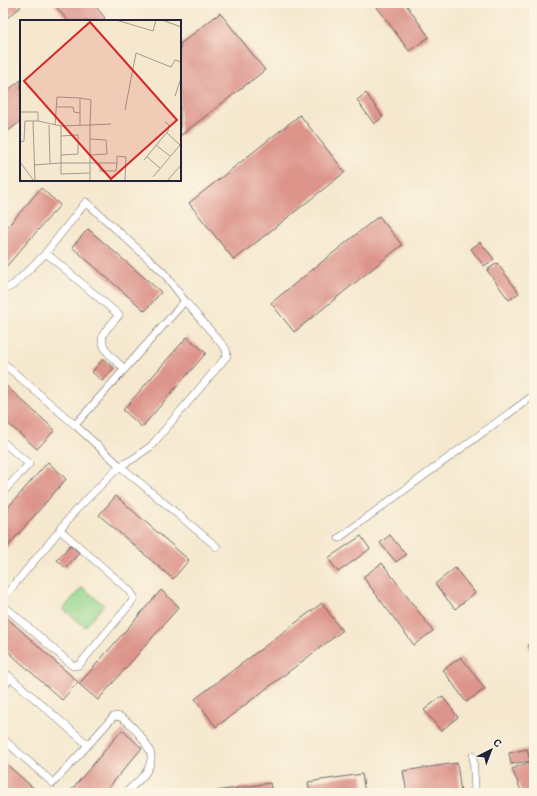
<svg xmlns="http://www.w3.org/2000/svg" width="537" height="796" font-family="Alegreya,serif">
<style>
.green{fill:#93d48b;stroke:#5a7b63}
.building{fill:#dd948b}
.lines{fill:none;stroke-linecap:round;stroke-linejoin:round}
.service-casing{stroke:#6c676e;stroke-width:8}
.service{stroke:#fff;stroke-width:7}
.inset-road{fill:none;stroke:#a19993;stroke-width:1}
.view{fill:#d62828;fill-opacity:0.15;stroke:#d62828;stroke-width:2}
.inset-edge{fill:none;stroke:#22223b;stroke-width:2}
</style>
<rect width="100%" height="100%" fill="#fcf5e5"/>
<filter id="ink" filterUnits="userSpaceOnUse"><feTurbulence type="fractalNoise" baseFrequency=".025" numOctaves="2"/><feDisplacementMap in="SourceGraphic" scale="8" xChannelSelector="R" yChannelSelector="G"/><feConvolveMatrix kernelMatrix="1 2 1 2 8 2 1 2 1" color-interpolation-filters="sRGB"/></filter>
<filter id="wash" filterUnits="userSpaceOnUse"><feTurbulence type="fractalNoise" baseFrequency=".012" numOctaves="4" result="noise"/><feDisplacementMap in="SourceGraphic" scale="16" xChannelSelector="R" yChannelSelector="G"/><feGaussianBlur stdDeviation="0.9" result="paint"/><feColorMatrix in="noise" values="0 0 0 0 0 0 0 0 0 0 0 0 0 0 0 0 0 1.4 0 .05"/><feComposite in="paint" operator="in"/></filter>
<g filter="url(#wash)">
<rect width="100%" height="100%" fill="#f5e8ce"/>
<!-- green -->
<path class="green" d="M 82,587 L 104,605 L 85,627 L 63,609 Z"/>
<g id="blocks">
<!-- building -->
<path class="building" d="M 3,3 L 17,3 L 21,7 L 3,21 Z
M 53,3 L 93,3 L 105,18 L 102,21 L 68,21 Z
M 374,3 L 405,3 L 429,37 L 409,51 Z
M 220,13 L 265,70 L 180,136 L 180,44 Z
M 21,80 L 21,121 L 3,135 L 3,94 Z
M 366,93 L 383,117 L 374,124 L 357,100 Z
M 300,115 L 345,172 L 234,260 L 189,203 Z
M 41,188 L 60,205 L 3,270 L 3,232 Z
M 379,216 L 402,245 L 294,332 L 271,303 Z
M 88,229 L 161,292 L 145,311 L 72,247 Z
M 480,242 L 494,259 L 484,266 L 471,249 Z
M 497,263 L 519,293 L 509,300 L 487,270 Z
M 187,337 L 206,353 L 142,427 L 123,410 Z
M 103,359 L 114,368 L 102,381 L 92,372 Z
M 3,383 L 55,430 L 37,449 L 3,419 Z
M 48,462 L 66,479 L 3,552 L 3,513 Z
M 116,496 L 189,560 L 173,579 L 99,515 Z
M 390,535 L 406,555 L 396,562 L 380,543 Z
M 361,536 L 370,549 L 338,572 L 328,558 Z
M 70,545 L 79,553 L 66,568 L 57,560 Z
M 382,563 L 433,631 L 414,645 L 363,577 Z
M 455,568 L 475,593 L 455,609 L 435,584 Z
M 161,590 L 179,607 L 98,700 L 79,684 Z
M 322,603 L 342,631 L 216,727 L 195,699 Z
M 6,617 L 78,682 L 62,700 L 3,647 L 3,620 Z
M 534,641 L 534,655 L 528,645 Z
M 461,657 L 485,689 L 466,702 L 443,670 Z
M 442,696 L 458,717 L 441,731 L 424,710 Z
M 122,730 L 142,748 L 104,793 L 69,793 Z
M 527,749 L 530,761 L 511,764 L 509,753 Z
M 534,760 L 534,793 L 522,793 L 512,769 Z
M 3,761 L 39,793 L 3,793 Z
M 457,763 L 461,793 L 407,793 L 403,771 Z
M 362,774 L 365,793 L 310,793 L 308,782 Z
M 270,783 L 272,793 L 217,793 L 217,791 Z"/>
</g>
</g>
<g filter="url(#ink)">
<use href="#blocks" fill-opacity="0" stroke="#6c676e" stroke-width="1"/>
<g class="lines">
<!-- service casing -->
<g class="service-casing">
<path id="service" d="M 46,253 L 119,315 C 116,319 104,331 103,335 C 99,349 116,361 125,369
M 3,290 L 13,285 L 44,255 L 86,202 L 163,272 L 185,301 L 75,425
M 185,301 L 226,349 L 227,356 L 151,446 L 133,459 L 120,466 L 217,547
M 3,363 L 75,425 L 120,466 L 74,512 L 60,530
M 3,442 L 29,464 L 3,492
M 339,538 L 534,395
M 3,598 L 60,530 L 130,591 L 134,597 L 131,603 L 79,665 L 73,666 L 3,605
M 3,671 L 88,745 L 53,783 L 3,739
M 3,687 L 11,678
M 88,745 L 113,717 C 116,716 119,716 122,718 C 131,723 153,748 151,759 C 150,773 135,784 125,793
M 473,793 L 475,788 L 473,756"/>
</g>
<!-- service -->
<use href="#service" class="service"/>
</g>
</g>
<!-- overview -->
<g transform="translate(20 20)">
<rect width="161" height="161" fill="#f5e8ce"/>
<path class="inset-road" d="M 96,0 L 133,11 L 136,0M 142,0 L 161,7M 155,76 L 161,58M 60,78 L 71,80 L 70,105 L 91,104M 37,87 L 53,87 L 54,92 L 60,93M 105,90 L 116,33 L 151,47 L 155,40 L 161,42M 0,92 L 18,92 L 18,101M 13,101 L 15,161M 29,105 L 30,144M 35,105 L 37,77 L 60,78 L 60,105M 41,106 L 70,105 L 70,119M 0,122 L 4,121 L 5,101 L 18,101 L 41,106 L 41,116 L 58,115 L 58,134 L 41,135 L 41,154 L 69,153M 136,125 L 150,136M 41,135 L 41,116M 127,137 L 140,148M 124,140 L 148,111 L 149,105 L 145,102M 0,142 L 14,161M 97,143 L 97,136 L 106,137 L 105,161M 14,145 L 40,143 L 97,143 L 96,151 L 80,151 L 80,143M 133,157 L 160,125 L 147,113M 70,161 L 70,135 L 87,134 L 86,120 L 70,119 L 70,135M 147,161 L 161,145"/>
<path class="view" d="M 70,2 L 157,100 L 91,159 L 4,61 Z"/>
<rect width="161" height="161" class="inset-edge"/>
</g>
<!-- margin -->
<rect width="537" height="796" fill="none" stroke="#fcf5e5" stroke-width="16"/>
<!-- north arrow -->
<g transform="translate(491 750) rotate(42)" stroke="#fcf5e5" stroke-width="3" paint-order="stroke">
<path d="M0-3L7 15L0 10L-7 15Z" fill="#22223b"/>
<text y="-6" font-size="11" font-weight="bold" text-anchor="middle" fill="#22223b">С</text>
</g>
</svg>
